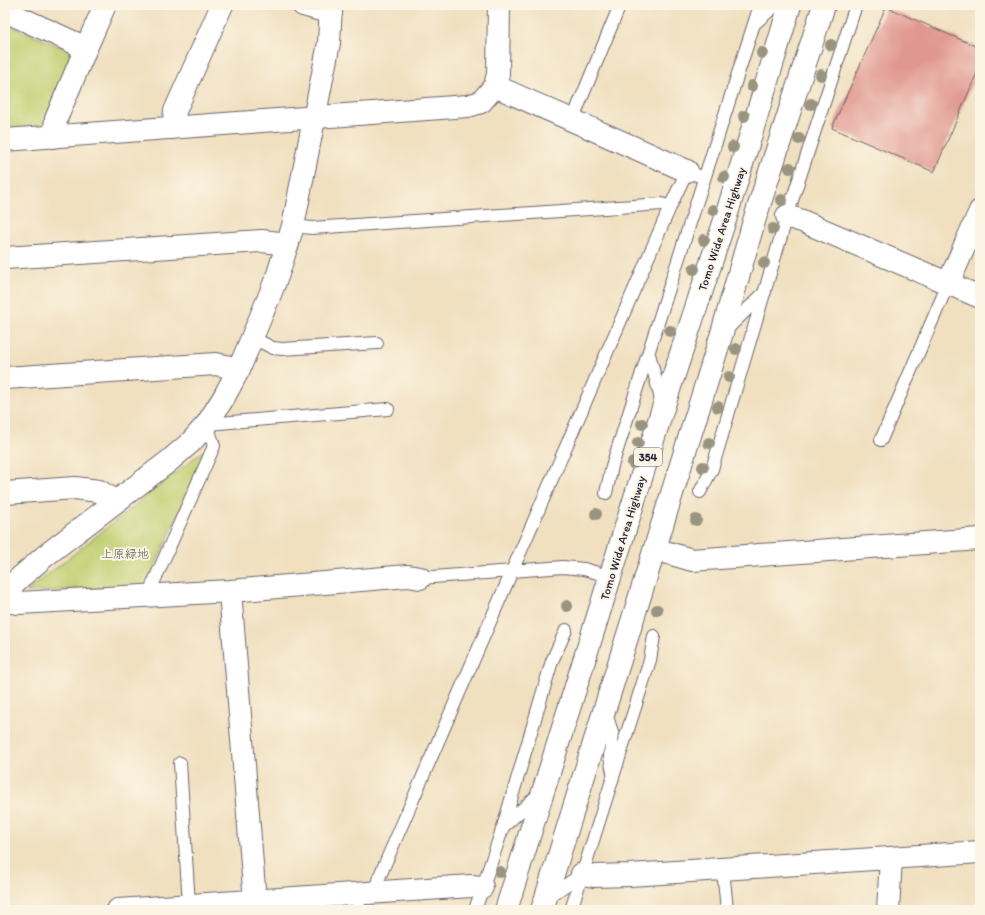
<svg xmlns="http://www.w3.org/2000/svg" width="985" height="915" font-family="Itim,'Klee One',sans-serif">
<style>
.green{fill:#c1cf71;stroke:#727856}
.building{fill:#e09790}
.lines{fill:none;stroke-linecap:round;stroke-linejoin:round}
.lane-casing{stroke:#6a646a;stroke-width:14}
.street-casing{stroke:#6a646a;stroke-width:24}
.secondary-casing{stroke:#6a646a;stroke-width:24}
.highway-casing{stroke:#6a646a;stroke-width:24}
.lane{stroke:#fff;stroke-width:12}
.street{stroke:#fff;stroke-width:22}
.secondary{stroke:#fff;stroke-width:22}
.highway{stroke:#fff;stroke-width:22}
.tree{fill:#999480}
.labels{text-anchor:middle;stroke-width:4;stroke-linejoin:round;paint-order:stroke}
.shield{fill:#fcf5e5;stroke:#63616e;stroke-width:1}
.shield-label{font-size:11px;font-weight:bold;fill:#22223b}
.street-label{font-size:12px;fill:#22223b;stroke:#fcf5e5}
.park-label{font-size:12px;fill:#52564b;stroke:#fcf5e5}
</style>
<rect width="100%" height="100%" fill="#fcf5e5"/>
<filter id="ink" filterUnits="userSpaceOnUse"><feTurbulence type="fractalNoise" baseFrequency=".025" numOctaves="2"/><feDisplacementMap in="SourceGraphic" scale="8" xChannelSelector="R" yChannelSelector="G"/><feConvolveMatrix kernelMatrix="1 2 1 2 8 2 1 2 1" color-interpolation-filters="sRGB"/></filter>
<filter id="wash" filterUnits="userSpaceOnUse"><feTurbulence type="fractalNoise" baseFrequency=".012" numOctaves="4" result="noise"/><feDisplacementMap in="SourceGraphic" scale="16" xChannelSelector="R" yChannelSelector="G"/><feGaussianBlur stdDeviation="0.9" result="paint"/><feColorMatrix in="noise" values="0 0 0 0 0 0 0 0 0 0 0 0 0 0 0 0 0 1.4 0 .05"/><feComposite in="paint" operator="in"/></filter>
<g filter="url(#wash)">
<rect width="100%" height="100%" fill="#f0e0c0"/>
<!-- green -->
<path class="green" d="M 5,24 L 68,50 L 71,63 L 44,124 L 32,132 L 5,134 Z
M 203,451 L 204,458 L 146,586 L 26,592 Z"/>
<g id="blocks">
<!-- building -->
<path class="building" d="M 886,7 L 980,48 L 980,66 L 934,172 L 832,128 Z"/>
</g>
</g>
<g filter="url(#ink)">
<use href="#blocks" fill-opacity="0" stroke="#6a646a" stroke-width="1"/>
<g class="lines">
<!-- lane casing -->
<g class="lane-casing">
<path id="lane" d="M 754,24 L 776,5
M 572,121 L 620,5
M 293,226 L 312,228 L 662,204 L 670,207
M 726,330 L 765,292
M 253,338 L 273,348 L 282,349 L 377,343
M 649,354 L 662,403
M 881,440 L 948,284
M 700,492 L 712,469 L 787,216 L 856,5
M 606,493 L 612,466 L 760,5
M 420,578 L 563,567 L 584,569 L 611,577
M 150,595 L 152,586 L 214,446 L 207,424 L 388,409
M 605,711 L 612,732 L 610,757 L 613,773
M 180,763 L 189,905
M 504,826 L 539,794
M 723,869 L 727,910
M 377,892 L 378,880 L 670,207 L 687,171 L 704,178
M 358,894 L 359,910
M 547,898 L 582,874
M 475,910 L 503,827 L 552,661 L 566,630
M 571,910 L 650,660 L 654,636"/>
</g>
<!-- street casing -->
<g class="street-casing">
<path id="street" d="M 303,5 L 331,13
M 5,11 L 86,48
M 495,86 L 687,171
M 173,128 L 175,111 L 222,5
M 54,137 L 56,119 L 86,48 L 105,5
M 5,140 L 468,106 L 481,102 L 495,86 L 498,74 L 499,5
M 787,216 L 802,221 L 980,297
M 5,258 L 262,241 L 288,244
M 948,284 L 980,211
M 5,378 L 216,364 L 239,369
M 5,493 L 75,488 L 99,491 L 116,501
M 655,549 L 692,560 L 980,539
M 230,591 L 255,901
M 5,601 L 19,603 L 230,591 L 408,576 L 420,578
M 582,874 L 594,876 L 630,875 L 980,852
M 118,910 L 471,886 L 482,887
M 888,910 L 891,858"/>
</g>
<!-- secondary casing -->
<g class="secondary-casing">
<path id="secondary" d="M 5,593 L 16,581 L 45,556 L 169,461 L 191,442 L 207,424 L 224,397 L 239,369 L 269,297 L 278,274 L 293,226 L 329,43 L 331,5"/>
</g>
<!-- highway casing -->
<g class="highway-casing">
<path id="highway" d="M 506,910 L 663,408 L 725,220 L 790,5
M 542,910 L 722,333 L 754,221 L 824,5"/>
</g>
<!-- lane -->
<use href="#lane" class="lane"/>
<!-- street -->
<use href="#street" class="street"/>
<!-- secondary -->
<use href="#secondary" class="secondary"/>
<!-- highway -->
<use href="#highway" class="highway"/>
</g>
<!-- trees -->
<g class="tree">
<circle cx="831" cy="45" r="6"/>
<circle cx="762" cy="53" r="6"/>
<circle cx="821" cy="75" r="6"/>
<circle cx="752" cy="86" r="6"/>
<circle cx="811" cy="104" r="6"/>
<circle cx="744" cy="116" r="6"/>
<circle cx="799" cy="139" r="6"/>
<circle cx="733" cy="147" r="6"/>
<circle cx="790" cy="168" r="6"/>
<circle cx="724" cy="177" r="6"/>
<circle cx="782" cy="200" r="6"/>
<circle cx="713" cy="210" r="6"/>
<circle cx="773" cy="229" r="6"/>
<circle cx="704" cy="240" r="6"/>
<circle cx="764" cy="263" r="6"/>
<circle cx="694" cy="269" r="6"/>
<circle cx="670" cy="331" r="6"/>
<circle cx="736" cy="349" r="6"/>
<circle cx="729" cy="377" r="6"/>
<circle cx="718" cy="407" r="6"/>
<circle cx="642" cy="424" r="6"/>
<circle cx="638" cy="443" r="6"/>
<circle cx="709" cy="443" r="6"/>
<circle cx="633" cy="463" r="6"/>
<circle cx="703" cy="467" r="6"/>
<circle cx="596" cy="514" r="6"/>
<circle cx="696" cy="520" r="6"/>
<circle cx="567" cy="606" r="6"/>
<circle cx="657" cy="610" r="6"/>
<circle cx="500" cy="872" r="6"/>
</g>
</g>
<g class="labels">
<!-- shield labels -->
<rect class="shield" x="634" y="448" width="28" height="18" rx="3"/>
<g class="shield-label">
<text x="648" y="461">354</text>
</g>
<!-- street labels -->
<g class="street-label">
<text transform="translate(722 229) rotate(-72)" y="4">Tomo Wide Area Highway</text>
<text transform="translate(623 538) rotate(-73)" y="4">Tomo Wide Area Highway</text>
</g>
<!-- park labels -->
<g class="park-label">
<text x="125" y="558">上原緑地</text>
</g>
</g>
<!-- margin -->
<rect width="985" height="915" fill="none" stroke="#fcf5e5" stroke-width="20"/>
</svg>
